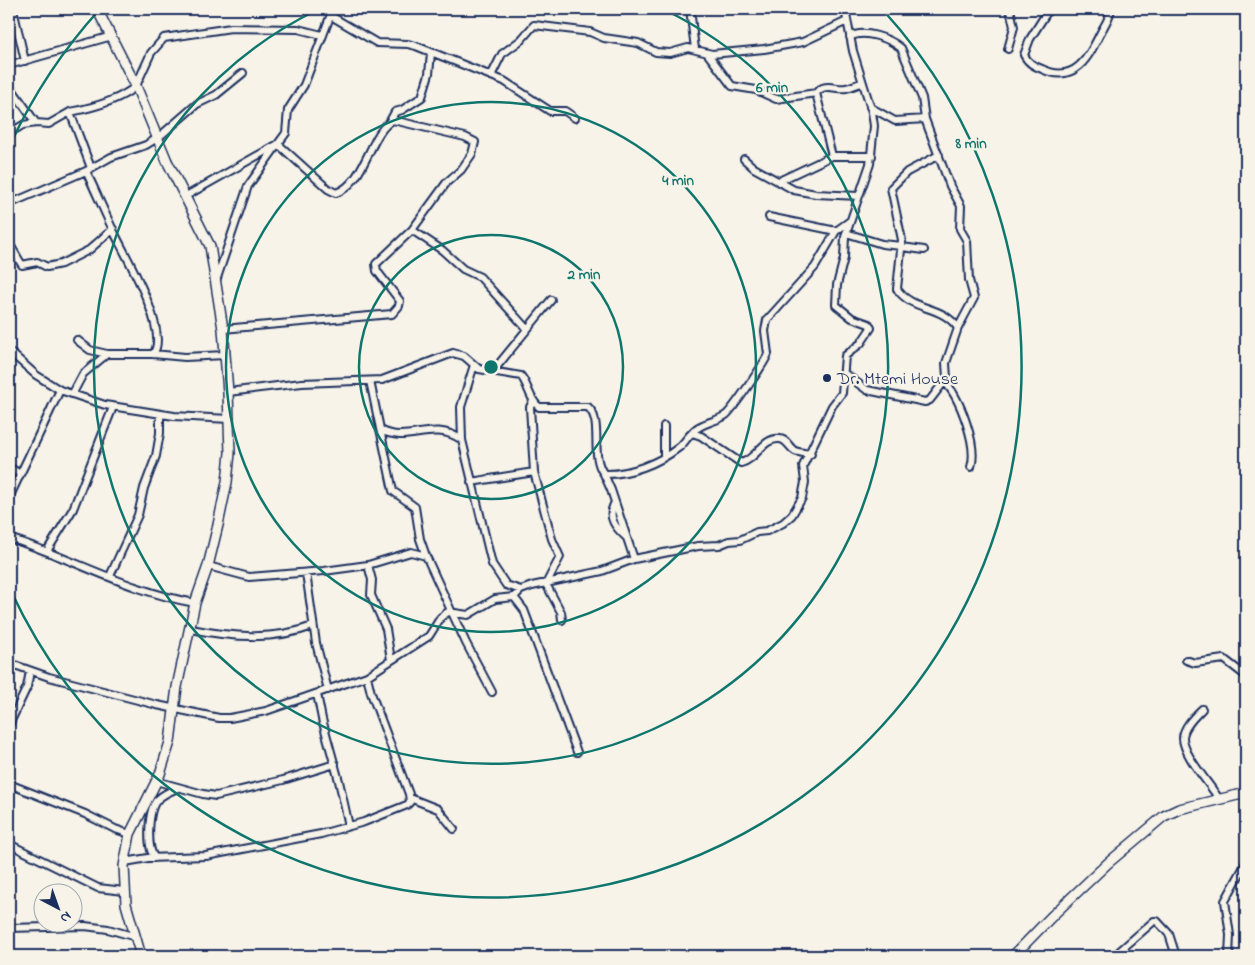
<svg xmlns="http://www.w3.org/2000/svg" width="1255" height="965" font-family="'Indie Flower',sans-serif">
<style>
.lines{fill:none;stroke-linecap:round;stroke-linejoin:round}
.minor-casing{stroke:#1b2f5e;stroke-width:10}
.secondary-casing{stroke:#1b2f5e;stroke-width:12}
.minor{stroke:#f7f3e8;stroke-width:6}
.secondary{stroke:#f7f3e8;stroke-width:9}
.ring{fill:none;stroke:#0f766e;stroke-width:2.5}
.poi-dot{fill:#1b2f5e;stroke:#f7f3e8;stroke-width:2}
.labels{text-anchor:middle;stroke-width:4.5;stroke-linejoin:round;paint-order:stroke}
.poi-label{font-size:18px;fill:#1b2f5e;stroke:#f7f3e8;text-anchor:start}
.centre{fill:#0f766e;stroke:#f7f3e8;stroke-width:2.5}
.ring-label{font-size:15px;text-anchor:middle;font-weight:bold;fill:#0f766e;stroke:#f7f3e8;stroke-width:4.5;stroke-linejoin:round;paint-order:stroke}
</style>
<rect width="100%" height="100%" fill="#f7f3e8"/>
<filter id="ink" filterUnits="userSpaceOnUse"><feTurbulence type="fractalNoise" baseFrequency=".02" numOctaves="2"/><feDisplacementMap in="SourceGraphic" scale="10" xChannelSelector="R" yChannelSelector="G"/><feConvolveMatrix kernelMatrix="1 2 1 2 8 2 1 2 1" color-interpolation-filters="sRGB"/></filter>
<g filter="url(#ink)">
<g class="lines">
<!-- minor casing -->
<g class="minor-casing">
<path id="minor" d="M 13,9 L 25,61
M 690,9 L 695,49
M 1049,9 L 1030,39 L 1024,55 C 1028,63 1034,66 1042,69 C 1076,85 1089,56 1102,30 C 1106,23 1110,17 1111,9
M 331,16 L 377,43 L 408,44 L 416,46 L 504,81 L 550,111 L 565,111 L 575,118
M 850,37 C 864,29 889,38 901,48 L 922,98 L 925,119
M 1008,49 L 1014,27 L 1010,9
M 707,53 L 732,86 L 756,90 L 776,99 L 816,93
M 9,65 L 112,36
M 491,76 L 502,54 L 521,40 L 534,25 L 590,32 L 604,38 L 638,43 L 656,52 L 670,53 L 688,48 L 712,54 L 764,49 L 803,42 L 847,21
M 9,85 L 36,123 L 49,124 L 70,112
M 870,107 L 895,121 L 925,119 L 950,186 L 961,206 L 960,229 L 967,241 L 969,280 L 974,298 L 958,328
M 390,121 L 395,112 L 402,110 L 422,97 L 429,74 L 431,53
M 9,133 L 23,125 L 36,123
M 832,156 L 816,93 C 825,82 836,90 846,88 C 852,87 856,84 862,83
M 744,159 L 754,168 L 794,190 L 816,194 L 859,196
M 91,168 L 70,112 C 91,108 119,101 136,86 L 151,53 L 164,38 L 231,28 L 298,29 L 322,35
M 86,171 C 95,190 104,211 113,230 C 124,253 171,332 153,354
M 779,181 L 832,156 L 872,156
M 186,196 L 278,144 L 286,133 L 288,110 L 304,85 L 333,9
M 9,204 L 86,171 L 111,157 L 146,145 L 159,137 L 197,104 L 216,95 L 243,73
M 769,217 L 836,231
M 412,230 L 442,250 L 463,269 L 480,277 L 526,328
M 846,233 L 882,244 L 902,246
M 9,243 L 22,265 L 37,262 L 47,267 L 61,264 L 89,250 L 113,229
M 902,247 L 924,250
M 216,281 L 248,186 L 278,144 L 328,189 L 336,193 C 366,183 370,131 393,120 L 465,137 L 475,142 L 472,154 L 461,170 L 447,182 L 412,230 L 376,264 L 377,271 L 400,301 L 399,306 L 392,314 L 223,329
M 77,340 L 90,350 L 107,354 L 153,354 L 185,357 L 225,355
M 9,351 L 36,375 L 60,390 L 105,405 L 174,416 L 229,419
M 474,365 L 461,407 L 462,440 L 492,564 L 506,585 L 521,590
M 494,370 L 551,300
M 845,374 L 867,390 L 925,402 L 930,400 L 947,378 L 946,363 L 958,328 C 941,304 913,312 897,289 L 902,240 L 891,188 L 907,172 L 939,155
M 370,381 L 393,491 L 415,507 L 420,539 L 426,556
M 945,382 C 960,398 978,446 971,467
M 228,392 L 302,383 L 382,380 L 453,353 L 464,356 L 479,369 L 521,376 C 529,386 529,399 539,407 L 588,407 C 604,422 589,455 604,474 C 629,475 659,463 678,448 C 684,444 687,437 692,433 L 701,436 L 741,463 C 757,459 763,437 780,439 C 788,440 789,448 795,451 C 800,453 806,453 811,454
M 73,393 L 83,374 L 107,354
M 533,401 L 530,407 L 534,472 L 552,539 L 560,557 L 546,584 L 561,612 L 562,620
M 664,426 L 664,455
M 381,430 C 408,445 432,419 462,440
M 692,433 C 699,423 716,422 726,415 C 732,410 765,363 768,354 L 765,331 L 767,320 L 815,267 L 836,231 L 850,221
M 9,467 L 20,474
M 604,474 L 611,490 L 634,559
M 471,482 L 534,472
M 9,498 L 60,390
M 614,504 C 607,518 616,528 626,537
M 9,538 C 72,558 130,592 195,603
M 47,551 L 73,509 L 113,407
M 368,565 L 372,580 L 371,595 L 386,629 L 391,660
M 208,566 L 249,577 L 324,571 L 368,565 L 411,552 L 426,556 L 466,643 L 492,692
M 306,573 L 316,643 L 328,690
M 110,576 L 138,515 L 144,488 L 156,456 L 160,433 L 160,414
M 514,597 L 524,610 L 577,752
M 191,629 C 231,637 273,641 313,626
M 1186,660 L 1195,663 L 1224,659 L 1246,676
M 9,663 L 49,677 L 157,705 L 219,718 L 230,718 L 266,711 L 367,676 L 429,636 L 441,617 L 448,612 L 468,615 L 495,599 L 514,597 L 521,590 L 532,586 L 602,571 L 634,559 L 698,546 L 719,545 L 729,541 L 740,540 L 757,532 L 767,531 L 783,523 L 792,515 L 802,498 L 805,482 L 803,466 L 832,406 L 842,393 L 845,356 L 861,343 L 871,328 L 869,324 L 852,318 L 836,305 L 837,285 L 844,258 L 845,237 L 870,164 L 874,126 L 872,112 L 853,51 L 845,9
M 317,694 L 322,719 L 339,781 L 349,826
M 1202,709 C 1195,716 1183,727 1183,738 C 1183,755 1210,784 1219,799
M 9,725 L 27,687 L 30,671
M 156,781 L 203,794 L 216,796 L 283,780 L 335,764
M 9,784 L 85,814 L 115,829 L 130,834
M 410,798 L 438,809 L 454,829
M 9,844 L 98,888 L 124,891
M 155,858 C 146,849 148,810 157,800 C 163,794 170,791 178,788
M 125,862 L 148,858 L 206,856 L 321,834 L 364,822 L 407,805 L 410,802 L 409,794 L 371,693 L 367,676
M 9,928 L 85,926 L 108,929 L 136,937
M 1114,956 L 1154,921 L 1157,921 L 1169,934 L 1176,956
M 1229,956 L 1230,935 L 1225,901 L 1246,863"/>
</g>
<!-- secondary casing -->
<g class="secondary-casing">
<path id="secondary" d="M 97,9 L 136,86 L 167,161 L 210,246 L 223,329 L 228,392 L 230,453 L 227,482 L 218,525 L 208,566 L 195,603 L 177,687 L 170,742 L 160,774 L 130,834 L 124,866 L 126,904 L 141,956
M 1013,956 L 1053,915 L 1108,863 L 1164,816 L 1179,809 L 1246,793"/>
</g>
<!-- minor -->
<use href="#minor" class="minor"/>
<!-- secondary -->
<use href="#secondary" class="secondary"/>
</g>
</g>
<!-- distance rings -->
<g class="ring">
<circle cx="491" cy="367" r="132"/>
<circle cx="491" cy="367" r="265"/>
<path d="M665 10A397 397 0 1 1 317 10"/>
<path d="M11 143A530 530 0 0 1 100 9M882 9A530 530 0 1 1 11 591"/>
</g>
<!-- markers -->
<circle class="poi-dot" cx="827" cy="378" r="5"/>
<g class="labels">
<!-- poi labels -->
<g class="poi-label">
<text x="837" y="384">Dr. Mtemi House</text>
</g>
</g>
<circle cx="491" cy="367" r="8" class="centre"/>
<g class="ring-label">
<text x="772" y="92">6 min</text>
<text x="971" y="148">8 min</text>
<text x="678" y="185">4 min</text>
<text x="584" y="279">2 min</text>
</g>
<!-- margin -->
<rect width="1255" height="965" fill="none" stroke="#f7f3e8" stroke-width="30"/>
<rect x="15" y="15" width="1225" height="935" fill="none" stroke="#1b2f5e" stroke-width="2" filter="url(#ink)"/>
<!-- north arrow -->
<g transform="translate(58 908) rotate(139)"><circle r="24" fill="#f7f3e8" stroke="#9fa5b1"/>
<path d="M0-4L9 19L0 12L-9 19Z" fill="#1b2f5e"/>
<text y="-8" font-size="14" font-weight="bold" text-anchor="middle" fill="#1b2f5e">N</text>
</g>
</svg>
